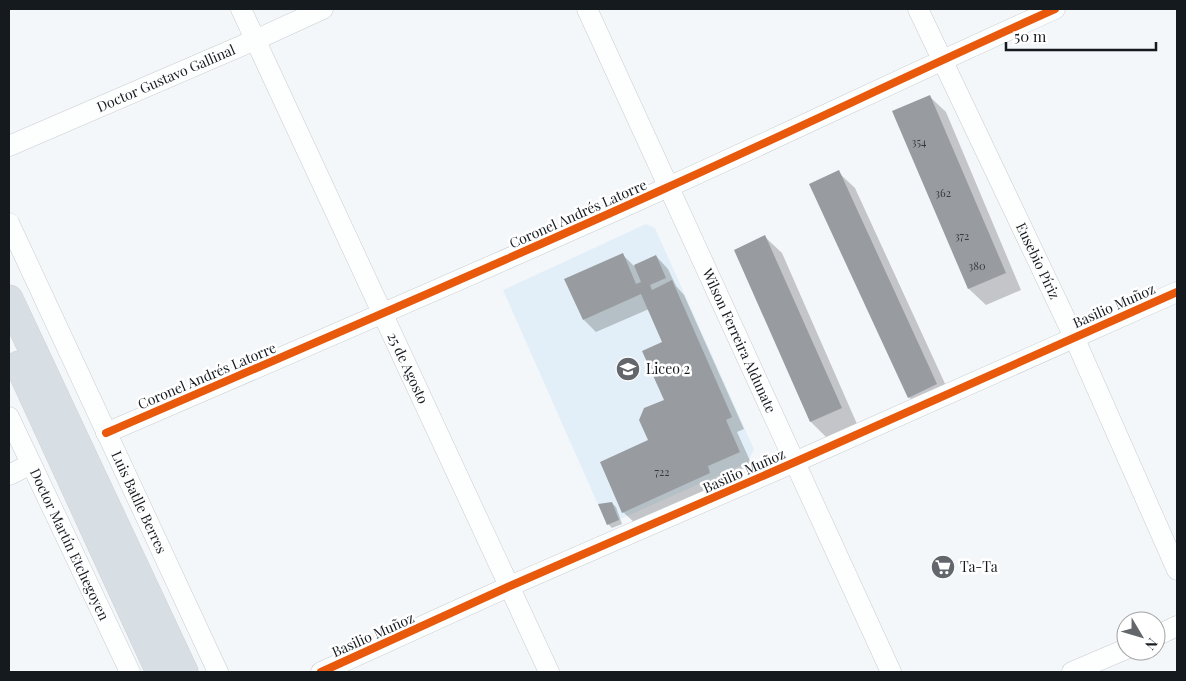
<svg xmlns="http://www.w3.org/2000/svg" width="1186" height="681" font-family="'Playfair Display',serif">
<style>
.built{fill:#e3eff8}
.shadow{fill:#0003}
.building{fill:#989ca0}
.lines{fill:none;stroke-linecap:round;stroke-linejoin:round}
.minor-casing{stroke:#c9cdd1;stroke-width:21}
.trunk-casing{stroke:#d1d2d5;stroke-width:29}
.minor{stroke:#fdfefe;stroke-width:20}
.trunk{stroke:#d7dee4;stroke-width:28}
.cycleway-casing{stroke:#fff;stroke-width:11}
.cycleway{stroke:#e8590c;stroke-width:8}
.labels{text-anchor:middle;stroke-width:5;stroke-linejoin:round;paint-order:stroke}
.number-label{font-size:11px;fill:#363a3f}
.street-label{font-size:14px;fill:#151a1f;stroke:#fff}
.poi-label{font-size:14px;fill:#151a1f;stroke:#fff;text-anchor:start}
</style>
<rect width="100%" height="100%" fill="#f4f7fa"/>
<!-- built -->
<path class="built" d="M 646,224 L 655,228 L 754,449 L 748,462 L 607,525 L 503,290 Z"/>
<!-- shadow -->
<path class="shadow" d="M 929,96 L 946,112 L 1021,290 L 986,305 L 969,289 L 894,111 Z
M 838,172 L 855,188 L 953,401 L 925,413 L 909,397 Z
M 765,237 L 782,253 L 857,424 L 827,438 L 811,422 Z
M 622,254 L 634,266 L 656,256 L 668,269 L 676,286 L 684,295 L 744,429 L 737,432 L 752,465 L 719,479 L 722,486 L 636,524 L 623,512 L 665,400 L 664,343 L 649,309 L 596,332 L 584,320 Z
M 612,503 L 616,507 L 622,524 L 612,528 L 608,524 L 600,505 Z"/>
<!-- building -->
<path class="building" d="M 930,95 L 1006,273 L 968,289 L 892,111 Z
M 839,170 L 937,384 L 908,398 L 809,184 Z
M 765,235 L 842,408 L 810,422 L 734,250 Z
M 623,253 L 636,284 L 641,282 L 634,265 L 656,255 L 666,278 L 650,285 L 652,290 L 672,280 L 732,417 L 726,420 L 740,452 L 708,466 L 710,473 L 622,513 L 600,462 L 648,440 L 639,420 L 644,408 L 664,400 L 642,351 L 662,342 L 641,294 L 583,320 L 564,279 Z
M 612,502 L 619,520 L 607,525 L 598,504 Z"/>
<g class="lines">
<!-- minor casing -->
<g class="minor-casing">
<g id="minor">
<path id="s1" d="M 241,9 L 549,672"/>
<path id="s2" d="M 587,9 L 891,672"/>
<path id="s3" d="M 918,9 L 1074,337 L 1177,570"/>
<path id="s4" d="M 9,146 L 255,40 L 323,9"/>
<path id="s5" d="M 9,223 L 218,672"/>
<path id="s6" d="M 9,417 L 130,672"/>
<path d="M 106,433 C 293,352 481,272 666,188 C 797,129 925,67 1055,9"/>
<path d="M 9,475 L 31,464"/>
<path d="M 1156,636 L 1177,626"/>
<path d="M 321,672 L 510,586 L 795,462 L 1177,292"/>
<path d="M 1072,672 L 1126,649"/>
</g>
</g>
<!-- trunk casing -->
<g class="trunk-casing">
<path id="trunk" d="M 9,299 L 184,672
M 19,365 L 160,672"/>
</g>
<!-- minor -->
<use href="#minor" class="minor"/>
<!-- trunk -->
<use href="#trunk" class="trunk"/>
<!-- cycleway casing -->
<g class="cycleway-casing">
<path id="cycleway" d="M 106,433 C 293,352 481,272 666,188 C 797,129 925,67 1055,9
M 321,672 L 510,586 L 795,462 L 1177,292"/>
</g>
<!-- cycleway -->
<use href="#cycleway" class="cycleway"/>
</g>
<!-- icons -->
<defs>
<g id="school-disc" transform="scale(1.25)"><circle r="9.5" fill="#63676c" stroke="#fff"/><path d="M0-5L7-2L0 1L-7-2ZM-4 1L0 2.5L4 1V4Q0 6-4 4Z" fill="#fff"/></g>
<g id="supermarket-disc" transform="scale(1.25)"><circle r="9.5" fill="#63676c" stroke="#fff"/><path d="M-6-5.5h2.5l.6 2H6L4.5 2H-2.5L-4.4-4H-6ZM-1.5 3.2a1.3 1.3 0 1 0 .1 0ZM3 3.2a1.3 1.3 0 1 0 .1 0Z" fill="#fff"/></g>
</defs>
<g fill-rule="evenodd">
<use href="#school-disc" x="628" y="369"/>
<use href="#supermarket-disc" x="943" y="567"/>
</g>
<g class="labels">
<!-- number labels -->
<g class="number-label">
<text x="919" y="146">354</text>
<text x="943" y="197">362</text>
<text x="962" y="240">372</text>
<text x="977" y="270">380</text>
<text x="662" y="476">722</text>
</g>
<!-- street labels -->
<g class="street-label">
<text dy="5" stroke="none"><textPath href="#s4" startOffset="171">Doctor Gustavo Gallinal</textPath></text>
<text transform="translate(578 214) rotate(-24)" y="5">Coronel Andrés Latorre</text>
<text dy="5" stroke="none"><textPath href="#s3" startOffset="279">Eusebio Píriz</textPath></text>
<text transform="translate(1114 306) rotate(-24)" y="5">Basilio Muñoz</text>
<text dy="5" stroke="none"><textPath href="#s2" startOffset="365">Wilson Ferreira Aldunate</textPath></text>
<text dy="5" stroke="none"><textPath href="#s1" startOffset="396">25 de Agosto</textPath></text>
<text transform="translate(207 376) rotate(-23)" y="5">Coronel Andrés Latorre</text>
<text transform="translate(744 471) rotate(-24)" y="5">Basilio Muñoz</text>
<text dy="5" stroke="none"><textPath href="#s5" startOffset="308">Luis Batlle Berres</textPath></text>
<text dy="5" stroke="none"><textPath href="#s6" startOffset="141">Doctor Martín Etchegoyen</textPath></text>
<text transform="translate(373 635) rotate(-24)" y="5">Basilio Muñoz</text>
</g>
<!-- poi labels -->
<g class="poi-label">
<text x="646" y="374">Liceo 2</text>
<text x="960" y="572">Ta-Ta</text>
</g>
</g>
<!-- border -->
<rect width="1186" height="681" fill="none" stroke="#151a1f" stroke-width="20"/>
<!-- north arrow -->
<g transform="translate(1141 636) rotate(128)"><circle r="24" fill="#ffffff" stroke="#a1a3a5"/>
<path d="M0-4L9 19L0 12L-9 19Z" fill="#63676c"/>
<text y="-8" font-size="14" font-weight="bold" text-anchor="middle" fill="#151a1f">N</text>
</g>
<!-- scale -->
<path d="M1006 42v8h150v-8" fill="none" stroke="#151a1f" stroke-width="2.5"/>
<text x="1014" y="42" font-size="15" fill="#151a1f" stroke="#ffffff" stroke-width="4" paint-order="stroke">50 m</text>
</svg>
